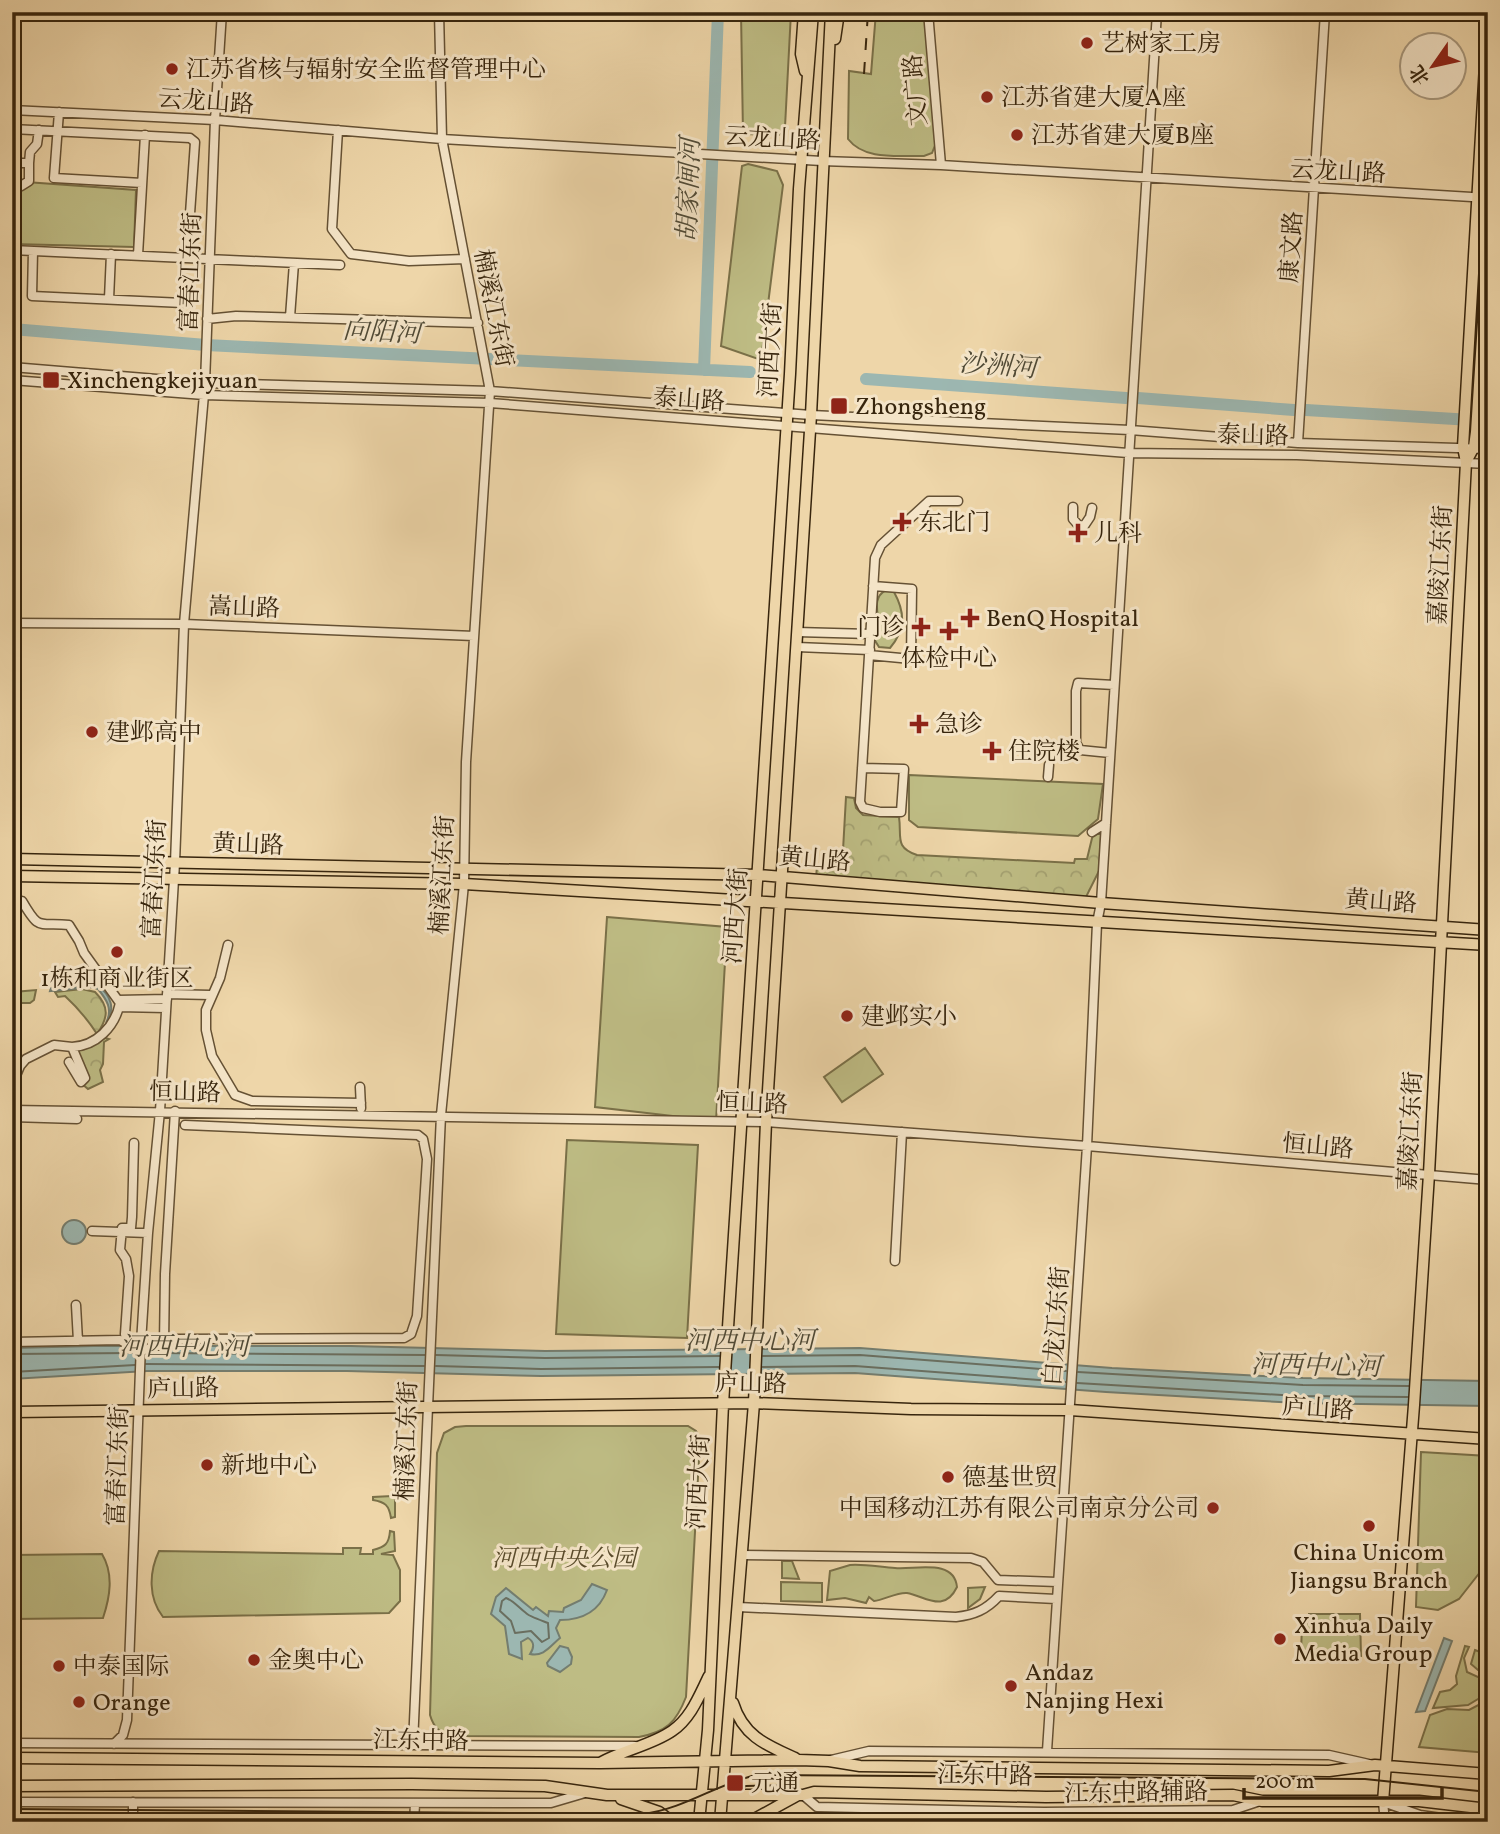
<svg xmlns="http://www.w3.org/2000/svg" width="1500" height="1834" font-family="Vollkorn,'Noto Serif SC',serif">
<style>
.green{fill:#bebc84;stroke:#7a7048;stroke-width:2}
.forest{fill:url(#forest-crowns);stroke:#7a7048;stroke-width:2}
.water{fill:#9cb7b1;stroke:#747d6f;stroke-width:2}
.lines{fill:none;stroke-linecap:round;stroke-linejoin:round}
.shore{stroke:#6a6e5f;stroke-width:2}
.river{stroke:#9cb7b1;stroke-width:12}
.minor-casing{stroke:#655134;stroke-width:11}
.major-casing{stroke:#37250d;stroke-width:13}
.minor{stroke:#f4e4c7;stroke-width:8}
.major{stroke:#eed6a9;stroke-width:10}
.tram{stroke:#37250d;stroke-width:2}
.rail{stroke:#37250d;stroke-width:2;stroke-dasharray:12 12;stroke-linecap:butt}
.poi-dot{fill:#8f2418;stroke:#f4e4c7;stroke-width:2.5}
.labels{text-anchor:middle;stroke-width:6;stroke-linejoin:round;paint-order:stroke}
.poi-label{font-size:24px;fill:#37250d;stroke:#f4e4c7;text-anchor:start}
.street-label{font-size:24px;fill:#37250d;stroke:#f4e4c7}
.park-label{font-size:24px;font-style:italic;fill:#594b2b;stroke:#f4e4c7}
.water-label{font-size:26px;font-style:italic;fill:#504a36;stroke:#f4e4c7}
</style>
<defs>
<pattern id="forest-crowns" width="20" height="18" patternUnits="userSpaceOnUse" patternTransform="scale(1.75)"><rect width="20" height="18" fill="#bebc84"/><path d="M2 6a3 3 0 1 1 6 0M12 15a3 3 0 1 1 6 0" fill="none" stroke="#a4a171"/></pattern>
</defs>
<rect width="100%" height="100%" fill="#eed6a9"/>
<filter id="stains"><feTurbulence type="fractalNoise" baseFrequency=".00286" numOctaves="4"/><feColorMatrix values="0 0 0 0 .2 0 0 0 0 .09 0 0 0 0 .02 0 0 0 .5 -.17"/></filter>
<radialGradient id="worn" r=".72"><stop offset=".6" stop-color="#630" stop-opacity="0"/><stop offset="1" stop-color="#630" stop-opacity=".3"/></radialGradient>
<!-- green -->
<path class="green" d="M 741,12 L 791,12 L 785,127 L 779,135 L 743,134 Z
M 876,12 L 924,12 L 936,143 L 932,153 L 924,156 C 899,155 865,161 848,139 L 849,71 L 871,74 Z
M 748,164 L 777,171 L 783,185 L 761,360 L 721,346 L 742,166 Z
M 12,181 L 136,190 L 134,247 L 12,244 Z
M 886,590 L 894,592 C 905,612 906,629 890,648 L 879,647 L 874,639 C 887,624 866,601 886,590 Z
M 909,775 L 1103,784 L 1098,819 L 1078,836 L 918,827 L 909,820 Z
M 607,917 L 727,927 L 716,1121 L 595,1107 Z
M 36,990 L 34,1000 L 30,1003 L 22,1003 L 16,999 L 14,992 Z
M 865,1048 L 883,1074 L 842,1102 L 824,1077 Z
M 567,1140 L 698,1145 L 687,1338 L 556,1334 Z
M 466,1426 L 688,1426 L 696,1431 L 700,1440 L 686,1697 C 676,1723 666,1732 639,1737 L 455,1736 C 441,1734 434,1729 430,1715 L 437,1453 L 444,1433 L 455,1427 Z
M 1421,1452 L 1488,1456 L 1488,1562 L 1459,1599 L 1438,1610 L 1416,1607 Z
M 392,1496 L 395,1499 L 395,1517 L 391,1518 C 389,1505 385,1502 373,1500 L 373,1497 Z
M 390,1531 L 394,1532 L 395,1551 L 381,1554 L 393,1555 L 400,1570 L 400,1601 L 389,1613 L 163,1617 C 148,1598 149,1572 159,1551 L 343,1554 L 343,1548 L 361,1548 L 360,1554 L 373,1554 L 373,1550 C 385,1547 389,1544 390,1531 Z
M 102,1554 C 114,1574 110,1597 103,1618 L 12,1619 L 12,1555 Z
M 782,1561 L 792,1561 L 799,1579 L 782,1578 Z
M 850,1565 C 865,1564 880,1567 895,1568 C 915,1570 954,1558 957,1587 C 944,1614 925,1596 907,1593 C 897,1592 884,1600 874,1601 L 869,1597 L 866,1603 L 845,1598 L 827,1600 L 830,1571 Z
M 781,1582 L 822,1583 L 822,1602 L 781,1601 Z
M 985,1587 L 980,1599 L 968,1608 L 968,1588 Z
M 1309,1614 L 1360,1614 L 1361,1656 L 1301,1654 L 1302,1623 L 1308,1623 Z
M 1465,1646 L 1469,1647 L 1464,1658 L 1467,1672 L 1480,1678 L 1488,1676 L 1488,1693 L 1468,1705 L 1433,1708 L 1440,1692 L 1450,1690 L 1457,1684 L 1456,1676 Z
M 1475,1650 L 1488,1655 L 1488,1669 L 1478,1670 L 1471,1664 Z
M 1488,1700 L 1488,1753 L 1419,1747 L 1430,1715 L 1447,1709 L 1469,1710 Z"/>
<!-- forest -->
<path class="forest" d="M 846,797 L 854,798 L 856,808 L 863,815 L 899,817 C 902,837 894,847 917,855 L 1074,863 L 1075,859 L 1087,859 L 1093,834 L 1101,834 L 1099,871 L 1085,899 L 816,878 L 817,866 L 842,868 Z
M 82,989 L 95,992 C 110,1007 108,1018 97,1034 C 88,1020 78,1008 65,996 L 58,997 L 55,992 Z
M 102,1037 L 109,1039 L 104,1042 L 103,1064 L 100,1070 L 103,1082 L 88,1089 L 81,1083 L 74,1049 Z
M 12,1160 C 23,1180 21,1203 12,1223 Z"/>
<!-- water -->
<path class="water" d="M 97,985 C 111,995 116,1009 106,1023 C 113,1009 107,1000 98,989 L 92,987 L 50,991 L 51,988 Z
M62 1232a12 12 0 1 1 24 0a12 12 0 1 1-24 0Z
M 93,1346 L 351,1346 L 545,1351 L 860,1348 L 1112,1368 L 1303,1378 L 1488,1381 L 1488,1406 L 1298,1403 L 1106,1392 L 855,1373 L 541,1376 L 347,1371 L 147,1371 L 12,1379 L 12,1348 Z
M 592,1584 L 607,1590 C 599,1612 582,1620 560,1620 L 556,1628 L 560,1638 C 550,1646 544,1657 530,1654 C 534,1648 535,1642 528,1638 L 521,1642 L 522,1659 L 509,1654 L 505,1626 L 491,1614 L 496,1597 L 506,1588 L 533,1610 L 536,1607 L 548,1616 L 549,1611 L 563,1612 L 564,1608 L 581,1600 Z
M 1444,1638 L 1452,1641 L 1425,1711 L 1416,1712 Z
M 560,1646 L 568,1648 L 572,1657 L 571,1664 L 560,1672 L 548,1666 L 547,1663 Z"/>
<g class="lines">
<!-- shore -->
<path class="shore" d="M 154,1353 L 425,1355
M 12,1354 L 131,1353
M 436,1355 L 545,1358 L 720,1356
M 763,1356 L 860,1355 L 1066,1371
M 146,1364 L 424,1366
M 436,1366 L 541,1369 L 719,1367
M 762,1367 L 855,1366 L 1066,1382
M 12,1372 L 135,1365
M 1078,1372 L 1303,1385 L 1409,1386
M 1077,1383 L 1298,1396 L 1408,1397
M 506,1598 C 514,1601 519,1608 526,1613 C 528,1616 543,1621 548,1623 L 549,1638 L 542,1642 L 531,1631 L 515,1633 L 511,1621 L 500,1611 L 502,1601 Z"/>
<!-- river -->
<path class="river" d="M 12,329 L 206,345 L 750,372
M 704,370 L 718,12
M 866,379 L 1126,398
M 1138,398 L 1294,410
M 1306,410 L 1488,421"/>
<!-- minor casing -->
<g class="minor-casing">
<path id="minor" d="M 928,12 L 941,165
M 1437,12 L 1488,16
M 12,110 L 215,120 L 442,139 L 822,161 L 941,165 L 1488,198
M 59,112 L 54,178 L 142,183
M 12,129 L 190,138 L 195,142 L 187,257
M 338,130 L 332,229 L 351,254 L 409,261 L 465,259
M 12,163 L 29,163 L 30,152 L 37,144 L 39,130
M 12,185 L 21,186 L 29,181 L 29,163
M 12,250 L 340,265
M 33,251 L 32,296 L 183,303
M 138,255 L 145,135
M 109,299 L 111,254
M 290,317 L 294,263
M 207,319 L 236,316 L 478,323
M 12,367 L 205,383 L 490,391 L 811,415 L 1130,430 L 1298,443 L 1488,449
M 12,380 L 204,395 L 490,403 L 1128,453 L 1297,455 L 1488,464
M 1298,443 L 1325,12
M 1073,507 L 1073,519 L 1080,527 L 1084,526 L 1090,517 L 1092,508
M 12,623 L 184,624 L 474,636
M 797,632 L 870,634
M 797,647 L 870,650
M 869,655 L 911,659 L 912,589 L 873,586
M 1110,753 L 1080,750 L 1076,743 L 1076,691 L 1078,683 L 1114,685
M 862,768 L 904,769 L 901,812 L 880,812 L 863,808 L 860,802 L 875,558 L 881,545 L 929,501 L 958,501
M 1048,777 L 1049,765
M 1092,832 L 1106,823
M 12,901 L 22,901 C 40,932 38,922 69,925 L 79,941 L 84,953 L 120,1003 C 115,1027 96,1046 72,1047 L 85,1078 L 81,1082 L 69,1062
M 228,945 L 220,978 L 206,1010 L 206,1030 L 212,1056 L 235,1095 L 252,1101 L 361,1103
M 167,994 L 210,995
M 118,1000 L 167,999
M 119,1007 L 166,1008
M 12,1085 L 20,1066 L 26,1059 L 54,1045 L 72,1047
M 360,1087 L 361,1108
M 12,1110 L 766,1122 L 1087,1146 L 1488,1180
M 12,1117 L 77,1119
M 92,1231 L 148,1233
M 895,1261 L 902,1132
M 76,1305 L 78,1341
M 125,1334 L 129,1276 L 126,1259 L 120,1250 L 122,1228 L 131,1228 L 132,1217 L 134,1143
M 12,1342 L 120,1340 L 141,1352
M 164,1344 L 165,1274 L 175,1111
M 141,1351 L 164,1344 L 172,1339 L 404,1338 L 411,1334 L 417,1316 L 427,1159 L 423,1139 L 418,1135 L 185,1125
M 742,1555 L 971,1558 L 983,1562 L 998,1580 L 1057,1582
M 738,1607 L 956,1617 C 974,1615 986,1610 999,1596 L 1056,1599
M 12,1743 L 635,1746
M 114,1744 L 123,1735 L 127,1720 L 141,1343 L 148,1233 L 160,1111 L 175,863 L 184,624 L 205,383 L 215,120 L 222,12
M 413,1744 L 441,1115 L 464,884 L 466,762 L 490,391 L 442,139 L 439,12
M 1047,1751 L 1087,1146 L 1097,923 L 1101,903 L 1157,12
M 831,1760 L 869,1751 L 1329,1755 L 1369,1764
M 803,1795 L 817,1807 L 1044,1812 L 1233,1810 L 1260,1801
M 12,1802 L 551,1803 L 585,1793
M 133,1802 L 133,1822
M 414,1822 L 415,1804
M 1385,1822 L 1383,1802 L 1420,1815 L 1470,1822"/>
</g>
<!-- major casing -->
<g class="major-casing">
<path id="major" d="M 804,12 L 801,54 L 805,71
M 835,39 L 839,12
M 1466,462 L 1474,447 L 1476,432 L 1488,244
M 12,859 L 759,875 L 1101,903 L 1488,930
M 12,876 L 464,884 L 1488,945
M 12,1412 L 754,1403 L 911,1409 L 1070,1410 L 1488,1439
M 733,1703 C 743,1736 766,1745 795,1758
M 12,1758 L 600,1763 L 799,1760 L 829,1761 L 860,1766 L 1329,1771 L 1375,1765 L 1488,1774
M 600,1763 C 623,1750 652,1745 672,1731 C 691,1718 699,1696 709,1676
M 12,1786 L 412,1784 L 545,1786 L 607,1795 L 803,1795 L 814,1792 L 1046,1797 L 1233,1795 L 1262,1801 L 1419,1801 L 1488,1809
M 621,1799 L 659,1812 L 672,1822
M 1383,1802 L 1414,1405 L 1429,1174 L 1466,462 L 1463,447 L 1488,13
M 699,1822 L 708,1730 L 723,1404 L 790,374 L 799,189 L 813,12
M 720,1822 L 754,1403 L 766,1122 L 811,415 L 831,12
M 749,1822 L 798,1795"/>
</g>
<!-- minor -->
<use href="#minor" class="minor"/>
<!-- major -->
<use href="#major" class="major"/>
<!-- tram -->
<path class="tram" d="M 735,1790 L 746,1786 L 791,1785
M 12,1809 L 643,1814 C 684,1809 717,1784 756,1775 L 1365,1779 L 1488,1792"/>
<!-- rail -->
<path class="rail" d="M 864,74 L 868,12"/>
</g>
<!-- markers -->
<g class="poi-dot">
<circle cx="1087" cy="43" r="7"/>
<circle cx="172" cy="69" r="7"/>
<circle cx="987" cy="97" r="7"/>
<circle cx="1017" cy="135" r="7"/>
<rect x="42" y="371" width="18" height="18" rx="3.5"/>
<rect x="830" y="397" width="18" height="18" rx="3.5"/>
<path d="M898.5 511.5h7v7h7v7h-7v7h-7v-7h-7v-7h7z"/>
<path d="M1074.5 522.5h7v7h7v7h-7v7h-7v-7h-7v-7h7z"/>
<path d="M966.5 607.5h7v7h7v7h-7v7h-7v-7h-7v-7h7z"/>
<path d="M917.5 616.5h7v7h7v7h-7v7h-7v-7h-7v-7h7z"/>
<path d="M945.5 620.5h7v7h7v7h-7v7h-7v-7h-7v-7h7z"/>
<path d="M915.5 713.5h7v7h7v7h-7v7h-7v-7h-7v-7h7z"/>
<circle cx="92" cy="732" r="7"/>
<path d="M988.5 740.5h7v7h7v7h-7v7h-7v-7h-7v-7h7z"/>
<circle cx="117" cy="952" r="7"/>
<circle cx="847" cy="1016" r="7"/>
<circle cx="207" cy="1465" r="7"/>
<circle cx="948" cy="1477" r="7"/>
<circle cx="1213" cy="1508" r="7"/>
<circle cx="1369" cy="1526" r="7"/>
<circle cx="1280" cy="1639" r="7"/>
<circle cx="254" cy="1660" r="7"/>
<circle cx="59" cy="1666" r="7"/>
<circle cx="1011" cy="1686" r="7"/>
<circle cx="79" cy="1702" r="7"/>
<rect x="726" y="1774" width="18" height="18" rx="3.5"/>
</g>
<g class="labels">
<!-- poi labels -->
<g class="poi-label">
<text x="1101" y="51">艺树家工房</text>
<text x="186" y="77">江苏省核与辐射安全监督管理中心</text>
<text x="1001" y="105">江苏省建大厦A座</text>
<text x="1031" y="143">江苏省建大厦B座</text>
<text x="67" y="388">Xinchengkejiyuan</text>
<text x="855" y="414">Zhongsheng</text>
<text x="918" y="530">东北门</text>
<text x="1094" y="541">儿科</text>
<text x="986" y="626">BenQ Hospital</text>
<text x="905" y="635" text-anchor="end">门诊</text>
<text x="949" y="666" text-anchor="middle">体检中心</text>
<text x="935" y="732">急诊</text>
<text x="106" y="740">建邺高中</text>
<text x="1008" y="759">住院楼</text>
<text x="117" y="986" text-anchor="middle">1栋和商业街区</text>
<text x="861" y="1024">建邺实小</text>
<text x="221" y="1473">新地中心</text>
<text x="962" y="1485">德基世贸</text>
<text x="1199" y="1516" text-anchor="end">中国移动江苏有限公司南京分公司</text>
<text x="1369" y="1560" text-anchor="middle">China Unicom<tspan x="1369" dy="28">Jiangsu Branch</tspan></text>
<text x="1294" y="1633">Xinhua Daily<tspan x="1294" dy="28">Media Group</tspan></text>
<text x="268" y="1668">金奥中心</text>
<text x="73" y="1674">中泰国际</text>
<text x="1025" y="1680">Andaz<tspan x="1025" dy="28">Nanjing Hexi</tspan></text>
<text x="93" y="1710">Orange</text>
<text x="751" y="1791">元通</text>
</g>
<!-- street labels -->
<g class="street-label">
<text transform="translate(915 90) rotate(-95)" y="8">文广路</text>
<text transform="translate(206 101) rotate(4)" y="8">云龙山路</text>
<text transform="translate(772 138) rotate(3)" y="8">云龙山路</text>
<text transform="translate(1338 171) rotate(3)" y="8">云龙山路</text>
<text transform="translate(1291 247) rotate(-86)" y="8">康文路</text>
<text transform="translate(190 272) rotate(-88)" y="8">富春江东街</text>
<text transform="translate(494 308) rotate(79)" y="8">楠溪江东街</text>
<text transform="translate(770 350) rotate(-87)" y="8">河西大街</text>
<text transform="translate(689 399) rotate(4)" y="8">泰山路</text>
<text transform="translate(1253 435) rotate(1)" y="8">泰山路</text>
<text transform="translate(1440 565) rotate(-87)" y="8">嘉陵江东街</text>
<text transform="translate(244 607) rotate(2)" y="8">嵩山路</text>
<text transform="translate(248 844) rotate(2)" y="8">黄山路</text>
<text transform="translate(815 859) rotate(5)" y="8">黄山路</text>
<text transform="translate(442 875) rotate(-87)" y="8">楠溪江东街</text>
<text transform="translate(154 879) rotate(-87)" y="8">富春江东街</text>
<text transform="translate(1381 901) rotate(4)" y="8">黄山路</text>
<text transform="translate(735 916) rotate(-86)" y="8">河西大街</text>
<text transform="translate(185 1092) rotate(1)" y="8">恒山路</text>
<text transform="translate(752 1103) rotate(2)" y="8">恒山路</text>
<text transform="translate(1410 1131) rotate(-87)" y="8">嘉陵江东街</text>
<text transform="translate(1318 1146) rotate(5)" y="8">恒山路</text>
<text transform="translate(1056 1326) rotate(-86)" y="8">白龙江东街</text>
<text transform="translate(751 1383) rotate(1)" y="8">庐山路</text>
<text transform="translate(183 1388) rotate(-1)" y="8">庐山路</text>
<text transform="translate(1318 1408) rotate(4)" y="8">庐山路</text>
<text transform="translate(406 1441) rotate(-88)" y="8">楠溪江东街</text>
<text transform="translate(117 1466) rotate(-88)" y="8">富春江东街</text>
<text transform="translate(698 1482) rotate(-87)" y="8">河西大街</text>
<text transform="translate(421 1740) rotate(1)" y="8">江东中路</text>
<text transform="translate(985 1775) rotate(1)" y="8">江东中路</text>
<text transform="translate(1136 1792) rotate(-1)" y="8">江东中路辅路</text>
</g>
<!-- park labels -->
<g class="park-label">
<text x="564" y="1566">河西中央公园</text>
</g>
<!-- water labels -->
<g class="water-label">
<text transform="translate(688 190) rotate(-88)" y="9">胡家闸河</text>
<text transform="translate(382 331) rotate(3)" y="9">向阳河</text>
<text transform="translate(998 365) rotate(4)" y="9">沙洲河</text>
<text x="750" y="1349">河西中心河</text>
<text x="184" y="1355">河西中心河</text>
<text transform="translate(1316 1365) rotate(1)" y="9">河西中心河</text>
</g>
</g>
<!-- margin -->
<rect width="1500" height="1834" fill="none" stroke="#eed6a9" stroke-width="42"/>
<rect x="14" y="14" width="1472" height="1806" fill="none" stroke="#37250d" stroke-width="3.5"/>
<rect x="21" y="21" width="1458" height="1792" fill="none" stroke="#37250d" stroke-width="2"/>
<!-- north arrow -->
<g transform="translate(1433 66) rotate(236)"><circle r="33" fill="#f4e4c7" stroke="#a8987d" stroke-width="2"/>
<path d="M0-5L12 26L0 18L-12 26Z" fill="#8f2418"/>
<text y="-10" font-size="19" font-weight="bold" text-anchor="middle" fill="#37250d">北</text>
</g>
<!-- scale -->
<path d="M1244 1788v10h198v-10" fill="none" stroke="#37250d" stroke-width="3.5"/>
<text x="1255" y="1788" font-size="21" fill="#37250d" stroke="#f4e4c7" stroke-width="5" paint-order="stroke">200 m</text>
<rect width="100%" height="100%" filter="url(#stains)"/>
<rect width="100%" height="100%" fill="url(#worn)"/>
</svg>
